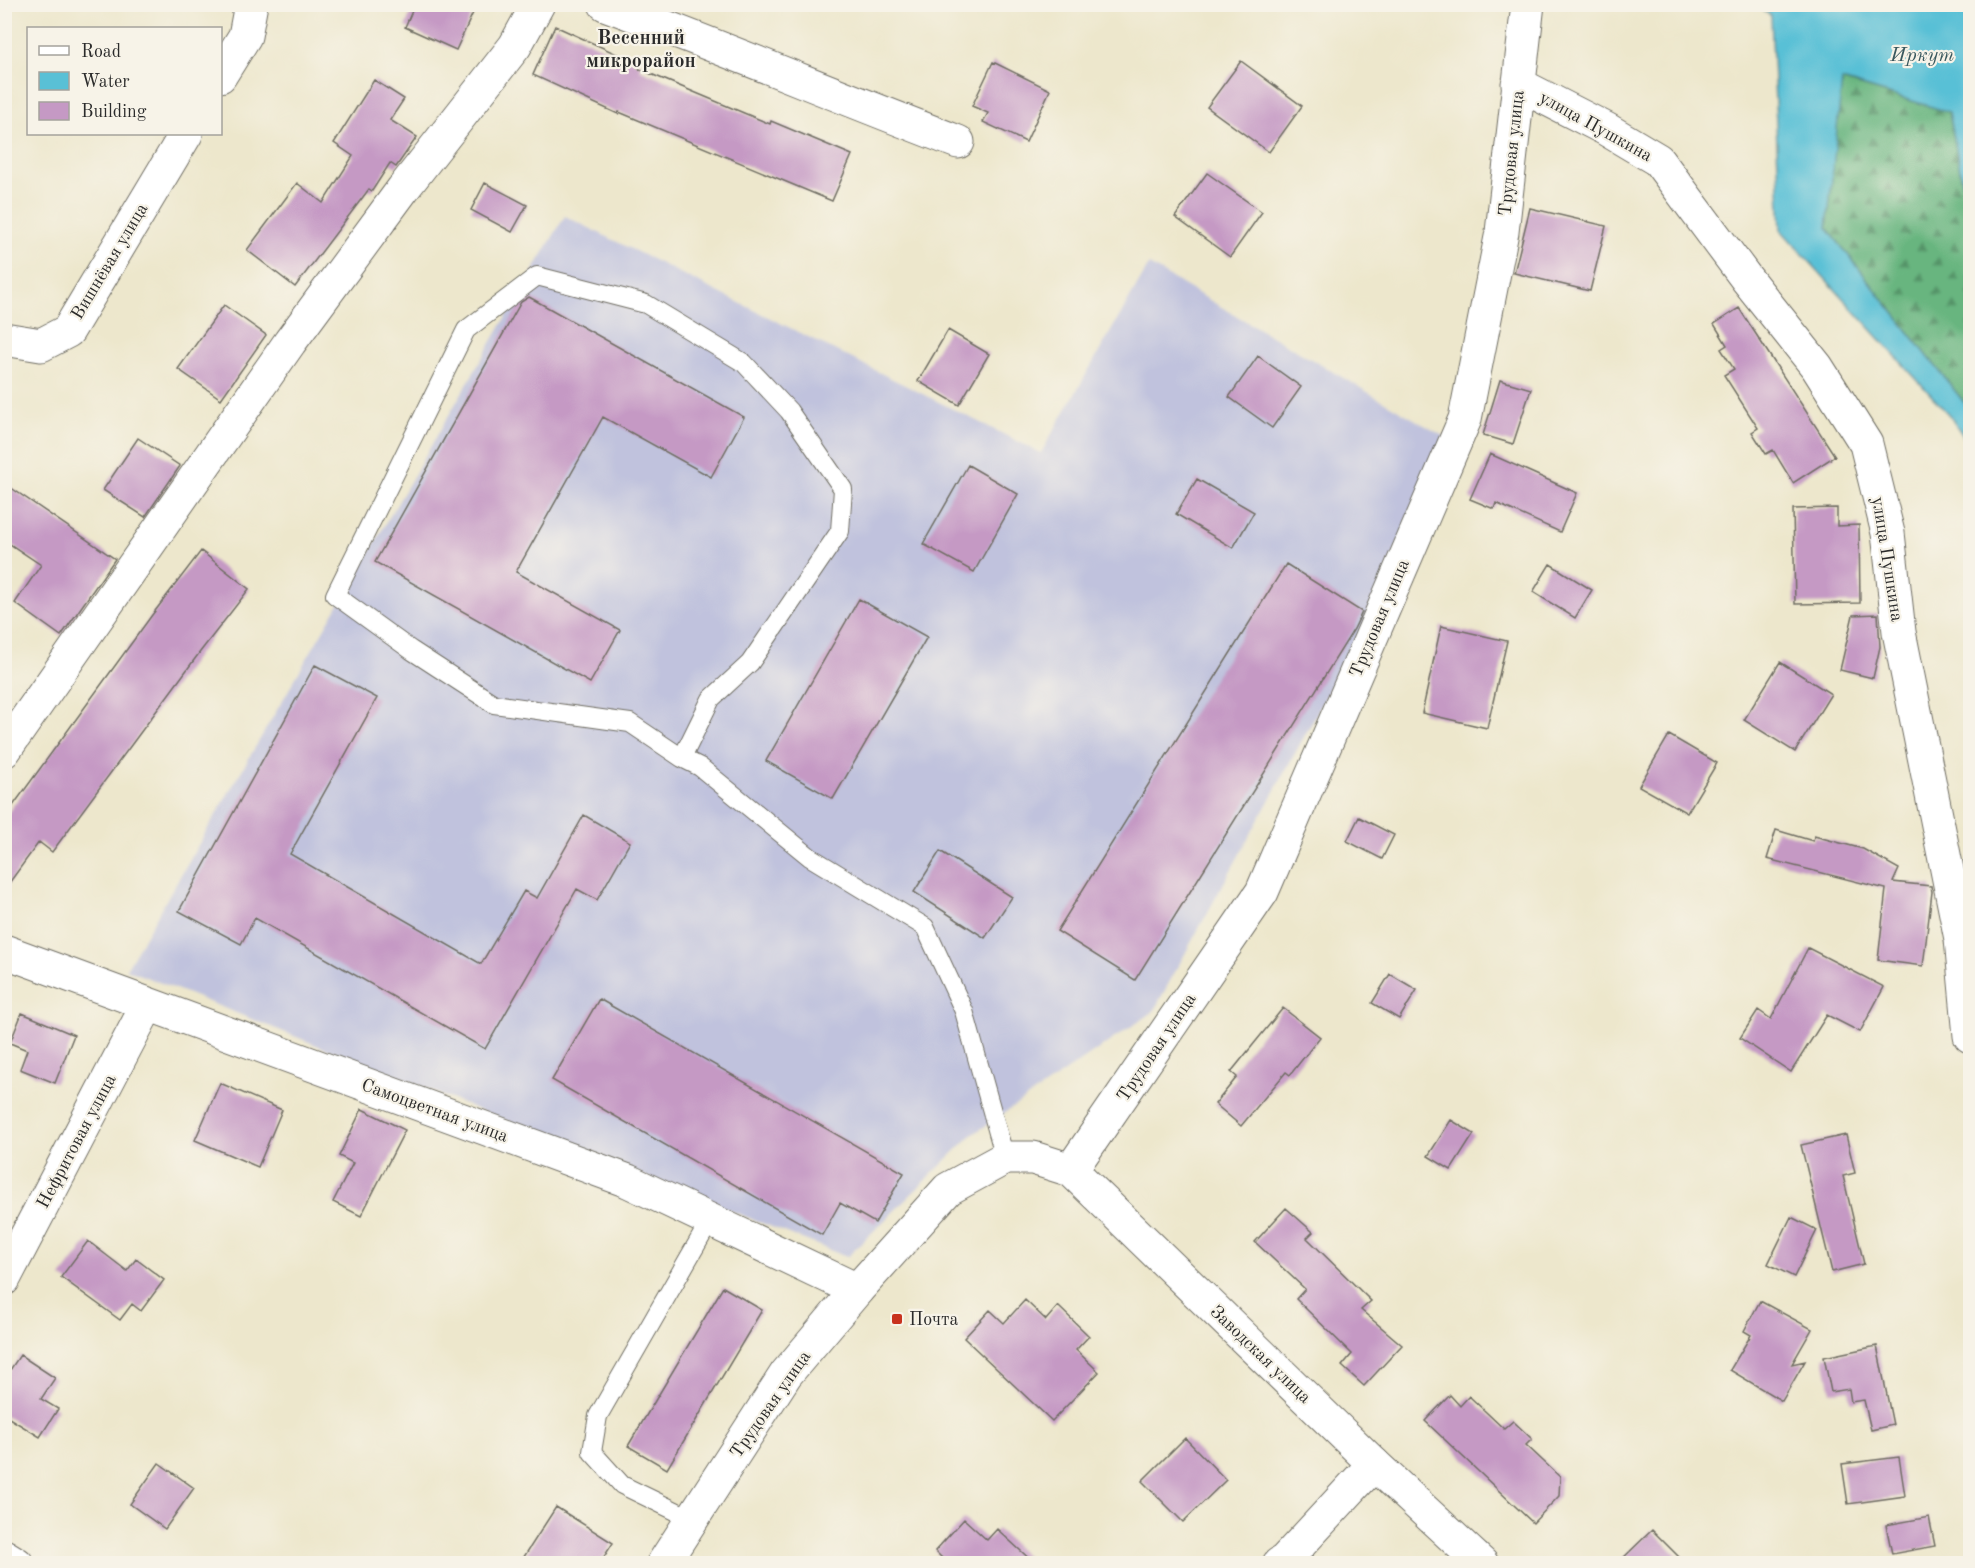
<svg xmlns="http://www.w3.org/2000/svg" width="1975" height="1568" font-family="'Old Standard TT',serif">
<style>
.industrial{fill:#c0c2dd}
.forest{fill:url(#forest-firs);stroke:#497055;stroke-width:1.5}
.water{fill:#59c0d6;stroke:#427680;stroke-width:1.5}
.building{fill:#c599c4}
.lines{fill:none;stroke-linecap:round;stroke-linejoin:round}
.service-casing{stroke:#6f6d63;stroke-width:20}
.minor-casing{stroke:#6f6d63;stroke-width:35}
.tertiary-casing{stroke:#6f6d63;stroke-width:35}
.service{stroke:#fff;stroke-width:18}
.minor{stroke:#fff;stroke-width:33}
.tertiary{stroke:#fff;stroke-width:33}
.poi-dot{fill:#c8321e;stroke:#f7f3e8;stroke-width:2}
.labels{text-anchor:middle;stroke-width:4.5;stroke-linejoin:round;paint-order:stroke}
.street-label{font-size:18px;fill:#2b2b2b;stroke:#f7f3e8}
.poi-label{font-size:18px;fill:#2b2b2b;stroke:#f7f3e8;text-anchor:start}
.neighbourhood-label{font-size:20px;font-weight:bold;fill:#2b2b2b;stroke:#f7f3e8}
.water-label{font-size:20px;font-style:italic;fill:#39585e;stroke:#f7f3e8}
</style>
<defs>
<pattern id="forest-firs" width="22" height="20" patternUnits="userSpaceOnUse" patternTransform="scale(1.5)"><rect width="22" height="20" fill="#67b57f"/><path d="M5 1l3.5 6h-7zM16 11l3.5 6h-7z" fill="#559368"/></pattern>
</defs>
<rect width="100%" height="100%" fill="#f7f3e8"/>
<filter id="ink" filterUnits="userSpaceOnUse"><feTurbulence type="fractalNoise" baseFrequency=".0167" numOctaves="2"/><feDisplacementMap in="SourceGraphic" scale="12" xChannelSelector="R" yChannelSelector="G"/><feConvolveMatrix kernelMatrix="1 2 1 2 8 2 1 2 1" color-interpolation-filters="sRGB"/></filter>
<filter id="wash" filterUnits="userSpaceOnUse"><feTurbulence type="fractalNoise" baseFrequency=".008" numOctaves="4" result="noise"/><feDisplacementMap in="SourceGraphic" scale="24" xChannelSelector="R" yChannelSelector="G"/><feGaussianBlur stdDeviation="1.35" result="paint"/><feColorMatrix in="noise" values="0 0 0 0 0 0 0 0 0 0 0 0 0 0 0 0 0 1.4 0 .05"/><feComposite in="paint" operator="in"/></filter>
<g filter="url(#wash)">
<rect width="100%" height="100%" fill="#ede7cc"/>
<!-- industrial -->
<path class="industrial" d="M 565,216 L 1041,453 L 1149,265 L 1445,437 L 1361,633 L 1153,1012 L 972,1135 L 847,1257 L 126,969 Z"/>
<!-- forest -->
<path class="forest" d="M 1841,80 L 1949,112 L 1970,223 L 1970,410 L 1827,228 Z"/>
<!-- water -->
<path class="water" d="M 1758,5 L 1970,5 L 1970,223 L 1949,112 L 1842,80 L 1827,228 L 1970,410 L 1970,446 L 1950,416 L 1781,230 L 1771,16 Z"/>
<g id="blocks">
<!-- building -->
<path class="building" d="M 415,4 L 477,4 L 456,50 L 405,27 Z
M 555,26 L 641,65 L 639,69 L 770,124 L 771,121 L 852,155 L 832,201 L 619,112 L 618,114 L 533,75 Z
M 1241,61 L 1302,106 L 1269,152 L 1207,107 Z
M 993,62 L 1050,90 L 1026,142 L 983,122 L 988,113 L 972,106 Z
M 374,80 L 404,99 L 390,120 L 417,137 L 396,167 L 390,163 L 372,191 L 369,189 L 295,287 L 247,250 L 297,183 L 323,203 L 353,156 L 334,143 Z
M 1207,173 L 1262,212 L 1230,257 L 1175,217 Z
M 485,183 L 527,205 L 512,232 L 471,210 Z
M 1530,208 L 1606,226 L 1590,291 L 1514,273 Z
M 529,297 L 744,417 L 711,477 L 603,417 L 516,572 L 620,630 L 590,683 L 375,562 L 521,302 Z
M 224,305 L 266,335 L 221,399 L 178,369 Z
M 1739,308 L 1835,456 L 1793,483 L 1773,450 L 1766,454 L 1752,432 L 1758,428 L 1724,375 L 1734,369 L 1721,349 L 1727,345 L 1714,324 Z
M 948,330 L 989,354 L 959,405 L 918,381 Z
M 1258,356 L 1301,387 L 1272,428 L 1229,397 Z
M 1500,380 L 1531,389 L 1513,444 L 1483,435 Z
M 138,438 L 180,466 L 145,517 L 103,490 Z
M 1490,454 L 1577,493 L 1560,532 L 1496,503 L 1494,509 L 1470,499 Z
M 968,465 L 1018,494 L 974,572 L 923,544 Z
M 1197,479 L 1254,512 L 1233,548 L 1176,514 Z
M 4,483 L 115,559 L 61,636 L 15,603 L 41,565 L 4,540 Z
M 1837,508 L 1837,526 L 1859,525 L 1860,603 L 1795,604 L 1793,509 Z
M 201,551 L 249,589 L 200,652 L 52,852 L 39,842 L 4,890 L 4,818 L 152,615 Z
M 1286,564 L 1362,612 L 1354,629 L 1135,980 L 1057,931 Z
M 1550,564 L 1592,590 L 1575,618 L 1533,592 Z
M 859,599 L 927,637 L 833,799 L 766,761 Z
M 1878,614 L 1880,647 L 1873,678 L 1840,670 L 1853,615 Z
M 1441,626 L 1507,641 L 1487,728 L 1422,713 Z
M 1780,662 L 1831,694 L 1795,752 L 1744,720 Z
M 315,665 L 377,698 L 290,854 L 481,964 L 524,891 L 537,898 L 584,815 L 630,842 L 597,900 L 577,889 L 485,1049 L 255,918 L 241,944 L 179,911 Z
M 1669,735 L 1717,763 L 1687,813 L 1639,786 Z
M 1359,817 L 1394,835 L 1382,859 L 1347,841 Z
M 1776,830 L 1813,841 L 1814,836 L 1863,849 L 1899,869 L 1893,882 L 1931,886 L 1932,892 L 1923,966 L 1878,960 L 1886,889 L 1767,859 Z
M 940,851 L 1012,897 L 985,938 L 914,892 Z
M 1808,948 L 1884,987 L 1860,1032 L 1827,1015 L 1791,1072 L 1740,1038 L 1758,1010 L 1771,1019 Z
M 1390,974 L 1417,990 L 1399,1019 L 1372,1003 Z
M 599,999 L 904,1173 L 875,1223 L 840,1203 L 822,1235 L 552,1080 Z
M 1283,1008 L 1320,1037 L 1290,1075 L 1286,1072 L 1241,1126 L 1215,1104 L 1237,1077 L 1231,1072 Z
M 22,1013 L 74,1035 L 55,1083 L 20,1069 L 27,1050 L 10,1043 Z
M 220,1083 L 282,1110 L 258,1167 L 195,1140 Z
M 362,1109 L 405,1130 L 361,1216 L 333,1202 L 353,1163 L 339,1156 Z
M 1451,1120 L 1474,1134 L 1451,1170 L 1428,1156 Z
M 1846,1135 L 1855,1173 L 1843,1176 L 1864,1264 L 1832,1272 L 1801,1145 Z
M 1286,1208 L 1313,1232 L 1307,1238 L 1371,1301 L 1361,1310 L 1402,1345 L 1364,1386 L 1342,1366 L 1352,1354 L 1296,1299 L 1305,1289 L 1255,1242 Z
M 1791,1217 L 1817,1230 L 1794,1277 L 1768,1264 Z
M 88,1241 L 127,1271 L 136,1259 L 164,1280 L 141,1311 L 132,1304 L 120,1320 L 61,1277 Z
M 723,1287 L 762,1310 L 667,1469 L 628,1446 Z
M 1025,1300 L 1046,1320 L 1058,1306 L 1089,1336 L 1076,1350 L 1099,1372 L 1052,1421 L 964,1338 L 990,1310 L 1004,1323 Z
M 1760,1301 L 1812,1329 L 1792,1364 L 1805,1361 L 1782,1401 L 1730,1370 L 1751,1335 L 1744,1331 Z
M 1877,1346 L 1893,1425 L 1871,1430 L 1864,1400 L 1851,1402 L 1849,1389 L 1831,1392 L 1824,1357 Z
M 20,1355 L 55,1378 L 41,1399 L 58,1409 L 40,1437 L 4,1415 L 4,1379 Z
M 1450,1395 L 1460,1406 L 1469,1396 L 1504,1429 L 1513,1421 L 1532,1439 L 1526,1445 L 1560,1477 L 1559,1496 L 1533,1523 L 1425,1421 Z
M 1185,1438 L 1226,1480 L 1183,1522 L 1142,1481 Z
M 1899,1457 L 1905,1496 L 1848,1504 L 1842,1464 Z
M 159,1463 L 194,1488 L 165,1529 L 130,1504 Z
M 556,1507 L 613,1543 L 600,1563 L 520,1563 Z
M 1929,1517 L 1935,1546 L 1892,1554 L 1886,1525 Z
M 964,1519 L 987,1540 L 997,1529 L 1034,1563 L 947,1563 L 935,1551 Z
M 1652,1530 L 1685,1563 L 1618,1563 Z"/>
</g>
</g>
<g filter="url(#ink)">
<use href="#blocks" fill-opacity="0" stroke="#6f6d63" stroke-width="1.5"/>
<g class="lines">
<!-- service casing -->
<g class="service-casing">
<path id="service" d="M 682,758 L 711,699 L 750,663 L 840,531 L 843,489 L 789,411 L 744,363 L 646,304 L 537,276 L 466,330 L 335,595 L 411,650 L 494,704 L 630,723 L 682,758 L 700,767 L 810,857 L 925,927 L 964,1011 L 1005,1158
M 692,1519 L 622,1485 L 592,1452 L 598,1416 L 710,1221"/>
</g>
<!-- minor casing -->
<g class="minor-casing">
<path id="minor" d="M 605,4 C 724,48 840,97 958,142
M 220,76 L 245,36 L 251,4
M 1518,84 L 1606,129 L 1658,160 L 1746,278 L 1817,367 L 1866,444 L 1888,533 L 1899,632 L 1961,939 L 1970,1036
M 4,339 L 41,345 L 68,331 L 186,134
M 4,751 L 290,342 L 403,189 L 515,46 L 538,4
M 4,951 L 628,1181 L 857,1290
M 1071,1170 L 1262,892 L 1465,419 L 1502,232 L 1528,4
M 4,1279 L 148,1004
M 4,1556 L 17,1564
M 1279,1564 L 1285,1560 L 1374,1464"/>
</g>
<!-- tertiary casing -->
<g class="tertiary-casing">
<path id="tertiary" d="M 663,1564 L 786,1374 L 857,1290 L 948,1189 L 1005,1158 L 1033,1158 L 1071,1170 L 1374,1464 L 1482,1564"/>
</g>
<!-- service -->
<use href="#service" class="service"/>
<!-- minor -->
<use href="#minor" class="minor"/>
<!-- tertiary -->
<use href="#tertiary" class="tertiary"/>
</g>
</g>
<!-- markers -->
<rect class="poi-dot" x="891" y="1313" width="12" height="12" rx="3"/>
<g class="labels">
<!-- street labels -->
<g class="street-label">
<text transform="translate(1596 126) rotate(29)" y="6">улица Пушкина</text>
<text transform="translate(1511 153) rotate(-84)" y="6">Трудовая улица</text>
<text transform="translate(109 261) rotate(-59)" y="6">Вишнёвая улица</text>
<text transform="translate(1888 559) rotate(81)" y="6">улица Пушкина</text>
<text transform="translate(1379 618) rotate(-67)" y="6">Трудовая улица</text>
<text transform="translate(1156 1047) rotate(-56)" y="6">Трудовая улица</text>
<text transform="translate(435 1110) rotate(20)" y="6">Самоцветная улица</text>
<text transform="translate(76 1141) rotate(-62)" y="6">Нефритовая улица</text>
<text transform="translate(1261 1354) rotate(44)" y="6">Заводская улица</text>
<text transform="translate(770 1404) rotate(-55)" y="6">Трудовая улица</text>
</g>
<!-- poi labels -->
<g class="poi-label">
<text x="909" y="1325">Почта</text>
</g>
<!-- neighbourhood labels -->
<g class="neighbourhood-label">
<text x="641" y="44">Весенний<tspan x="641" dy="23">микрорайон</tspan></text>
</g>
<!-- water labels -->
<g class="water-label">
<text x="1922" y="61">Иркут</text>
</g>
</g>
<!-- margin -->
<rect width="1975" height="1568" fill="none" stroke="#f7f3e8" stroke-width="24"/>
<!-- legend -->
<rect x="27" y="27" width="195" height="108" fill="#f7f3e8" stroke="#a5a39c" stroke-width="1.5"/>
<rect x="39" y="46" width="30" height="9" fill="#ffffff" stroke="#a5a39c" stroke-width="1.5"/>
<text x="81" y="57" font-size="18" fill="#2b2b2b">Road</text>
<rect x="39" y="72" width="30" height="18" fill="#59c0d6" stroke="#a5a39c" stroke-width="1.5"/>
<text x="81" y="87" font-size="18" fill="#2b2b2b">Water</text>
<rect x="39" y="102" width="30" height="18" fill="#c599c4" stroke="#a5a39c" stroke-width="1.5"/>
<text x="81" y="117" font-size="18" fill="#2b2b2b">Building</text>
</svg>
